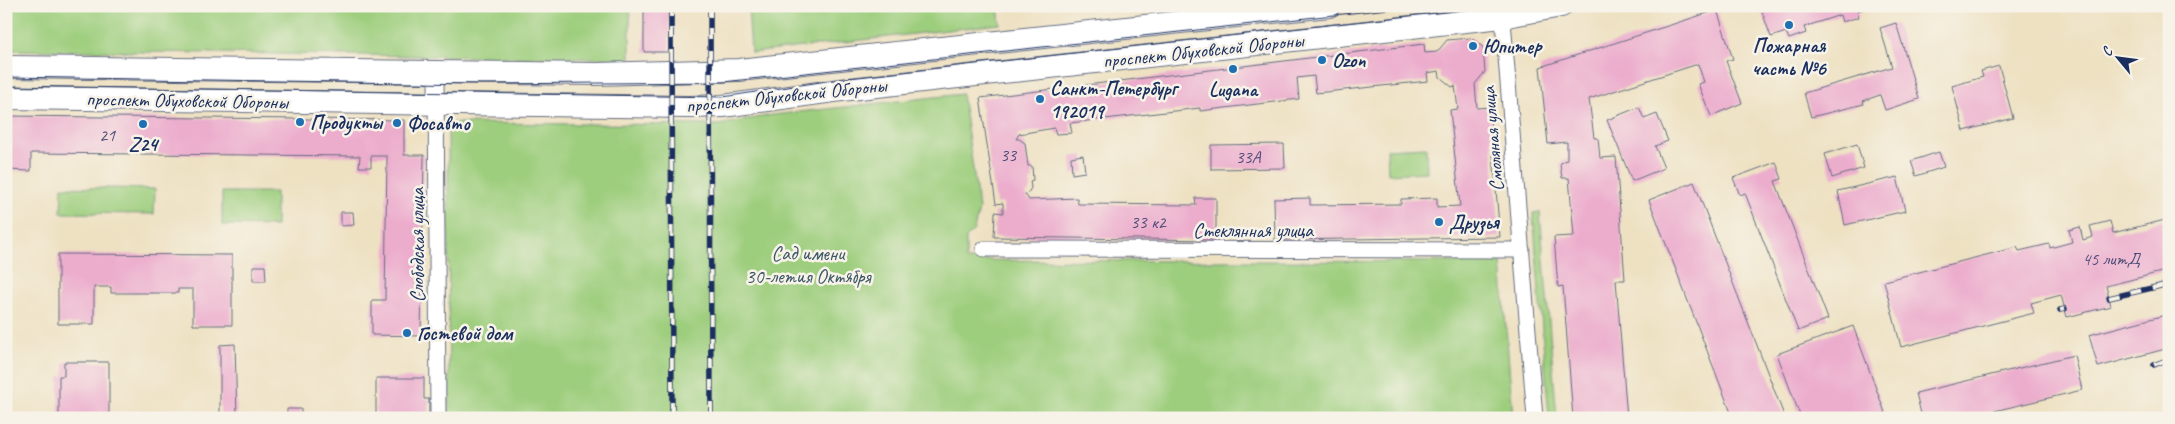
<svg xmlns="http://www.w3.org/2000/svg" width="2175" height="424" font-family="Caveat,sans-serif">
<style>
.green{fill:#9dce7d;stroke:#5c7e6e}
.building{fill:#ecadcd}
.lines{fill:none;stroke-linecap:round;stroke-linejoin:round}
.street-casing{stroke:#656d81;stroke-width:17}
.secondary-casing{stroke:#656d81;stroke-width:24}
.street{stroke:#fff;stroke-width:15}
.secondary{stroke:#fff;stroke-width:22}
.tram{stroke:#1b2f5e;stroke-width:1}
.rail-casing{stroke:#1b2f5e;stroke-width:5.5}
.rail{stroke:#f7f3e8;stroke-width:4;stroke-dasharray:11;stroke-linecap:butt}
.poi-dot{fill:#1f6fb2;stroke:#f7f3e8;stroke-width:2}
.labels{text-anchor:middle;stroke-width:5;stroke-linejoin:round;paint-order:stroke}
.number-label{font-size:18px;fill:#4f4e7a}
.poi-label{font-size:20px;font-weight:bold;fill:#1b2f5e;stroke:#f7f3e8;text-anchor:start}
.street-label{font-size:20px;fill:#1b2f5e;stroke:#f7f3e8}
.park-label{font-size:20px;fill:#3c5766;stroke:#f7f3e8}
</style>
<rect width="100%" height="100%" fill="#f7f3e8"/>
<filter id="ink" filterUnits="userSpaceOnUse"><feTurbulence type="fractalNoise" baseFrequency=".02" numOctaves="2"/><feDisplacementMap in="SourceGraphic" scale="10" xChannelSelector="R" yChannelSelector="G"/><feConvolveMatrix kernelMatrix="1 2 1 2 8 2 1 2 1" color-interpolation-filters="sRGB"/></filter>
<filter id="wash" filterUnits="userSpaceOnUse"><feTurbulence type="fractalNoise" baseFrequency=".0096" numOctaves="4" result="noise"/><feDisplacementMap in="SourceGraphic" scale="20" xChannelSelector="R" yChannelSelector="G"/><feGaussianBlur stdDeviation="1.12" result="paint"/><feColorMatrix in="noise" values="0 0 0 0 0 0 0 0 0 0 0 0 0 0 0 0 0 1.4 0 .05"/><feComposite in="paint" operator="in"/></filter>
<g filter="url(#wash)">
<rect width="100%" height="100%" fill="#eee1c2"/>
<!-- green -->
<path class="green" d="M 6,6 L 630,6 L 630,59 L 6,50 Z
M 748,6 L 998,6 L 1000,24 L 751,53 Z
M 962,94 L 979,209 L 974,230 L 966,238 L 966,260 L 1501,262 L 1513,418 L 449,418 L 448,123 L 718,125 L 772,115 Z
M 1426,147 L 1427,172 L 1388,174 L 1387,149 Z
M 62,187 L 155,189 L 154,214 L 61,213 Z
M 222,192 L 276,192 L 276,226 L 222,225 Z
M 1540,212 L 1557,418 L 1549,418 L 1533,213 Z"/>
<g id="blocks">
<!-- building -->
<path class="building" d="M 644,6 L 669,6 L 669,52 L 644,52 Z
M 1760,6 L 1870,6 L 1870,7 L 1857,11 L 1859,17 L 1842,22 L 1840,15 L 1804,27 L 1806,33 L 1789,39 L 1786,32 L 1771,37 Z
M 1717,10 L 1733,59 L 1726,61 L 1742,103 L 1711,116 L 1698,84 L 1704,82 L 1698,64 L 1589,99 L 1594,138 L 1598,138 L 1600,158 L 1616,157 L 1625,280 L 1616,280 L 1627,418 L 1573,418 L 1563,286 L 1558,287 L 1554,237 L 1574,236 L 1569,178 L 1562,178 L 1560,164 L 1563,161 L 1567,160 L 1567,142 L 1548,144 L 1540,67 Z
M 1896,23 L 1919,99 L 1885,110 L 1880,95 L 1863,101 L 1864,104 L 1811,117 L 1804,93 L 1892,67 L 1880,28 Z
M 1471,38 L 1483,47 L 1485,72 L 1475,84 L 1477,108 L 1489,107 L 1500,237 L 1275,240 L 1274,199 L 1310,198 L 1310,205 L 1401,204 L 1401,199 L 1437,198 L 1437,207 L 1460,206 L 1450,110 L 1458,109 L 1455,86 L 1452,87 L 1440,77 L 1439,71 L 1427,73 L 1428,81 L 1316,93 L 1314,76 L 1297,78 L 1299,99 L 1200,111 L 1200,108 L 1070,123 L 1072,133 L 1056,134 L 1054,128 L 1019,134 L 1016,139 L 1019,139 L 1025,143 L 1028,166 L 1032,166 L 1033,180 L 1030,181 L 1031,188 L 1028,193 L 1025,194 L 1029,200 L 1077,198 L 1078,204 L 1196,205 L 1195,198 L 1216,198 L 1216,240 L 994,237 L 995,212 L 1003,213 L 1003,203 L 996,204 L 980,98 L 1424,44 L 1425,53 L 1437,52 L 1447,40 Z
M 1999,66 L 2013,118 L 1964,131 L 1952,86 L 1983,77 L 1981,71 Z
M 1639,107 L 1644,119 L 1657,114 L 1668,141 L 1655,146 L 1664,168 L 1632,181 L 1607,120 Z
M 6,116 L 404,120 L 404,155 L 424,155 L 421,336 L 372,335 L 372,300 L 385,300 L 387,156 L 371,156 L 371,167 L 359,167 L 360,156 L 31,153 L 31,171 L 6,170 Z
M 1284,144 L 1285,168 L 1211,169 L 1211,145 Z
M 1857,144 L 1864,168 L 1832,178 L 1825,154 Z
M 1939,152 L 1944,167 L 1916,176 L 1911,161 Z
M 1083,155 L 1085,172 L 1072,174 L 1071,157 Z
M 1776,162 L 1782,179 L 1775,181 L 1828,319 L 1798,331 L 1745,193 L 1740,195 L 1733,178 Z
M 1897,177 L 1905,211 L 1845,225 L 1838,191 Z
M 1694,182 L 1785,418 L 1733,418 L 1649,200 Z
M 341,212 L 353,212 L 354,225 L 341,226 Z
M 2169,219 L 2169,270 L 2106,286 L 2111,306 L 2067,317 L 2061,295 L 2031,303 L 2034,313 L 1901,347 L 1884,281 L 2017,247 L 2019,251 L 2049,244 L 2050,248 L 2072,242 L 2069,230 L 2080,227 L 2083,240 L 2093,237 L 2090,226 L 2110,221 L 2113,233 Z
M 58,254 L 232,255 L 232,325 L 193,325 L 193,289 L 178,289 L 178,293 L 111,293 L 111,287 L 94,287 L 94,324 L 58,324 Z
M 253,266 L 265,266 L 266,281 L 253,281 Z
M 2169,314 L 2169,348 L 2098,367 L 2089,335 Z
M 1853,326 L 1887,418 L 1801,418 L 1777,354 Z
M 235,344 L 237,418 L 220,418 L 220,345 Z
M 2074,355 L 2082,390 L 1965,418 L 1922,418 L 1916,393 Z
M 64,362 L 109,362 L 109,418 L 59,418 L 59,376 L 64,376 Z
M 376,378 L 424,378 L 424,399 L 429,399 L 429,418 L 376,418 Z
M 287,409 L 301,409 L 301,418 L 287,418 Z"/>
</g>
</g>
<g filter="url(#ink)">
<use href="#blocks" fill-opacity="0" stroke="#656d81" stroke-width="1"/>
<g class="lines">
<!-- street casing -->
<g class="street-casing">
<path id="street" d="M 1502,8 L 1535,418
M 436,73 L 438,418
M 984,249 L 1522,250"/>
</g>
<!-- secondary casing -->
<g class="secondary-casing">
<path id="secondary" d="M 6,67 L 597,74 L 739,70 L 1329,6
M 6,98 L 690,107 L 723,106 L 841,90 L 1502,17 L 1561,6"/>
</g>
<!-- street -->
<use href="#street" class="street"/>
<!-- secondary -->
<use href="#secondary" class="secondary"/>
<!-- tram -->
<path class="tram" d="M 6,77 L 481,84 L 723,82 L 1416,6
M 6,86 L 723,97 L 840,79 L 1500,6"/>
<!-- rail casing -->
<g class="rail-casing">
<path id="rail" d="M 671,6 L 672,418
M 710,6 L 711,418
M 2109,298 L 2169,284
M 2060,310 L 2065,309
M 2154,365 L 2169,359"/>
</g>
<!-- rail -->
<use href="#rail" class="rail"/>
</g>
</g>
<!-- markers -->
<g class="poi-dot">
<circle cx="1789" cy="25" r="5"/>
<circle cx="1473" cy="46" r="5"/>
<circle cx="1322" cy="60" r="5"/>
<circle cx="1233" cy="69" r="5"/>
<circle cx="1040" cy="99" r="5"/>
<circle cx="300" cy="122" r="5"/>
<circle cx="397" cy="123" r="5"/>
<circle cx="143" cy="124" r="5"/>
<circle cx="1439" cy="222" r="5"/>
<circle cx="407" cy="333" r="5"/>
</g>
<g class="labels">
<!-- number labels -->
<g class="number-label">
<text x="107" y="141">21</text>
<text x="1008" y="161">33</text>
<text x="1248" y="163">33А</text>
<text x="1148" y="228">33 к2</text>
<text x="2111" y="265">45 литД</text>
</g>
<!-- poi labels -->
<g class="poi-label">
<text x="1789" y="52" text-anchor="middle">Пожарная<tspan x="1789" dy="23">часть №6</tspan></text>
<text x="1483" y="53">Юпитер</text>
<text x="1332" y="67">Ozon</text>
<text x="1050" y="95">Санкт-Петербург<tspan x="1050" dy="23">192019</tspan></text>
<text x="1233" y="96" text-anchor="middle">Lugana</text>
<text x="310" y="129">Продукты</text>
<text x="407" y="130">Фосавто</text>
<text x="143" y="151" text-anchor="middle">Z24</text>
<text x="1449" y="229">Друзья</text>
<text x="417" y="340">Гостевой дом</text>
</g>
<!-- street labels -->
<g class="street-label">
<text transform="translate(1203 50) rotate(-6)" y="7">проспект Обуховской Обороны</text>
<text transform="translate(786 95) rotate(-6)" y="7">проспект Обуховской Обороны</text>
<text transform="translate(187 100) rotate(1)" y="7">проспект Обуховской Обороны</text>
<text transform="translate(1492 139) rotate(-95)" y="7">Смоляная улица</text>
<text x="1253" y="237">Стеклянная улица</text>
<text transform="translate(417 245) rotate(-90)" y="7">Слободская улица</text>
</g>
<!-- park labels -->
<g class="park-label">
<text x="808" y="260">Сад имени<tspan x="808" dy="23">30-летия Октября</tspan></text>
</g>
</g>
<!-- margin -->
<rect width="2175" height="424" fill="none" stroke="#f7f3e8" stroke-width="25"/>
<!-- north arrow -->
<g transform="translate(2118 58) rotate(299)" stroke="#f7f3e8" stroke-width="4" paint-order="stroke">
<path d="M0-4L9 19L0 12L-9 19Z" fill="#1b2f5e"/>
<text y="-8" font-size="14" font-weight="bold" text-anchor="middle" fill="#1b2f5e">С</text>
</g>
</svg>
